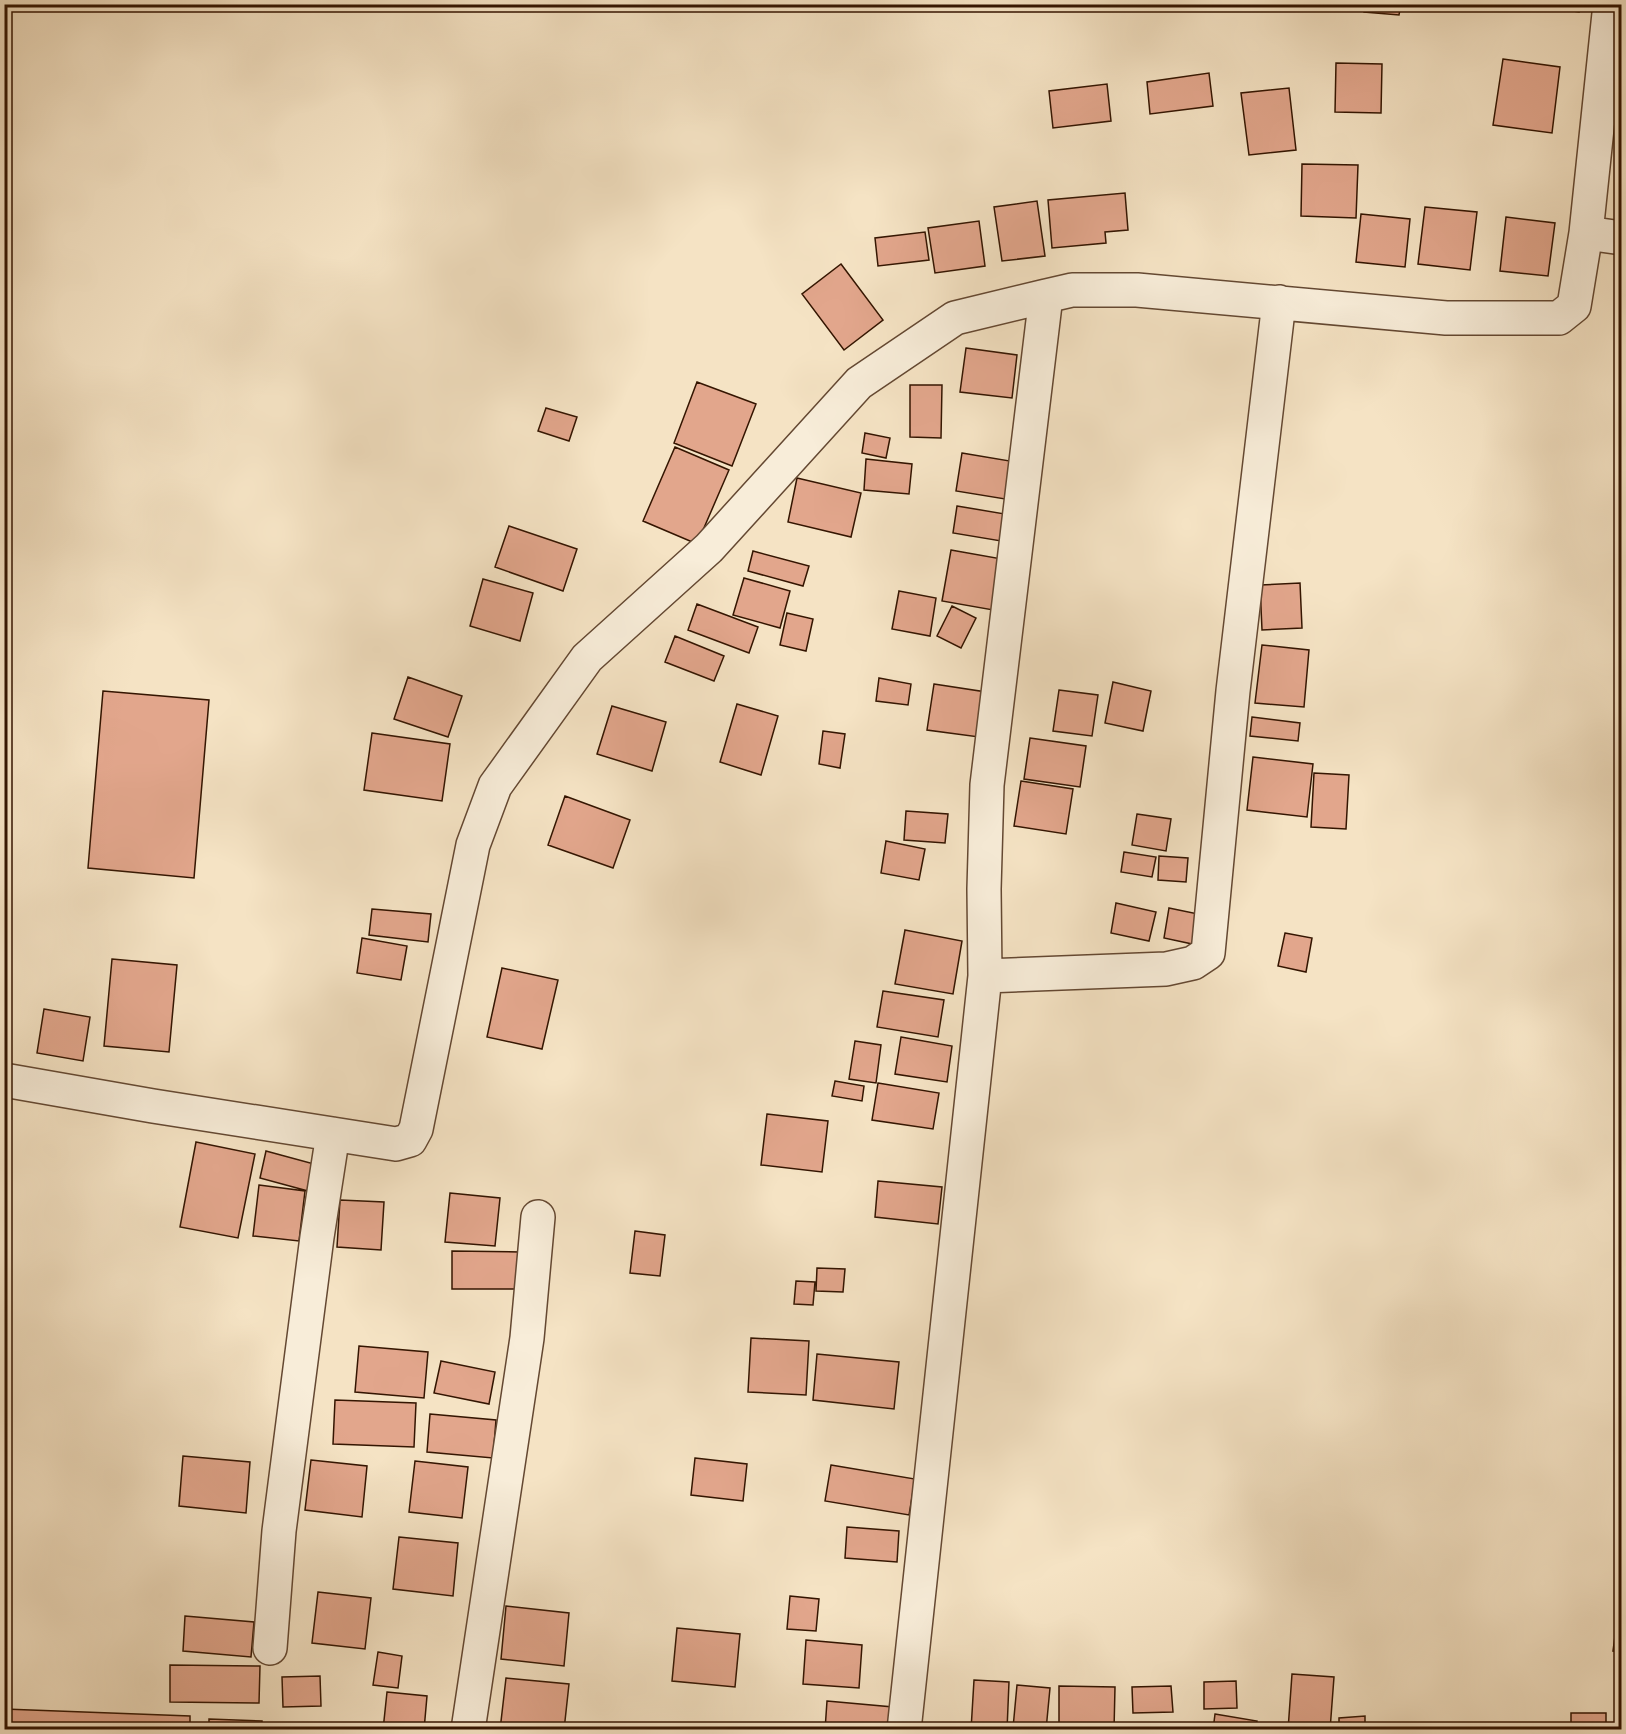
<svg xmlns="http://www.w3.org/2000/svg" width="1626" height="1734" font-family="'IM FELL Great Primer',serif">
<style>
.building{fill:#e2a68c;stroke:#341501;stroke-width:1.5}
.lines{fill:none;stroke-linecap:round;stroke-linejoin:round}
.minor-casing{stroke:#644832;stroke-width:36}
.minor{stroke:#f8edd9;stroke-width:33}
</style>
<rect width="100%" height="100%" fill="#f5e3c4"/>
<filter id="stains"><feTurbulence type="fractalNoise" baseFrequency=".00333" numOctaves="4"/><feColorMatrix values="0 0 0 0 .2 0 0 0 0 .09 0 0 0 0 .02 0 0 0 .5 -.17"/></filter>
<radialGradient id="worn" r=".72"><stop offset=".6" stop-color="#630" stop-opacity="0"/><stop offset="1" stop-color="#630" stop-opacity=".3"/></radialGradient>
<!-- building -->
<path class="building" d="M 1364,4 L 1401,4 L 1399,15 L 1364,12 Z
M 1436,4 L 1477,4 L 1477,11 L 1436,11 Z
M 1523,4 L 1579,4 L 1579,12 Z
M 1503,59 L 1560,67 L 1552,133 L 1493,125 Z
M 1336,63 L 1382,64 L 1381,113 L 1335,112 Z
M 1209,73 L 1213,106 L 1150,114 L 1147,82 Z
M 1107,84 L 1111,121 L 1053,128 L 1049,91 Z
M 1289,88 L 1296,150 L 1249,155 L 1241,93 Z
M 1302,164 L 1358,165 L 1356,218 L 1301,216 Z
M 1125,193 L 1128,230 L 1105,232 L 1106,243 L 1052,248 L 1048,200 Z
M 1037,201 L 1045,256 L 1002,261 L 994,207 Z
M 1425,207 L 1477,212 L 1470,270 L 1418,264 Z
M 1361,214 L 1410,219 L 1405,267 L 1356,262 Z
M 1506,217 L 1555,223 L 1548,276 L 1500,271 Z
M 979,221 L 985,266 L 935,273 L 928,228 Z
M 925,232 L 929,260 L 878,266 L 875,238 Z
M 841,264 L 883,320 L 844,350 L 802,294 Z
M 966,348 L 1017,355 L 1012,398 L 960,392 Z
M 697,382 L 756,404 L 732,466 L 674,443 Z
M 910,385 L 942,385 L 941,438 L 910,437 Z
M 546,408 L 577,417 L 569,441 L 538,431 Z
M 865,433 L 890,438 L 886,458 L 862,453 Z
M 675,447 L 729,470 L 697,544 L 643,521 Z
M 962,453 L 1010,461 L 1005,499 L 956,491 Z
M 866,459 L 912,464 L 909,494 L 864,490 Z
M 797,478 L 861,493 L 851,537 L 788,522 Z
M 957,506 L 1005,514 L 1001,541 L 953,533 Z
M 509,526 L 577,549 L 563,591 L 495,567 Z
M 951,550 L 1002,559 L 993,610 L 942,601 Z
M 753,551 L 809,566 L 803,586 L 748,571 Z
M 744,578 L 790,591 L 780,628 L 733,615 Z
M 483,579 L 533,593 L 520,641 L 470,626 Z
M 1300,583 L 1302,628 L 1262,630 L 1260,585 Z
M 899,591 L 936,598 L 930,636 L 892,629 Z
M 697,604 L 758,627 L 749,653 L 688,630 Z
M 952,606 L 976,618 L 961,648 L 937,636 Z
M 787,613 L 813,619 L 806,651 L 780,645 Z
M 675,636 L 724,656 L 714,681 L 665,662 Z
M 1262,645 L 1309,650 L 1304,707 L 1255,703 Z
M 408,677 L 462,696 L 448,737 L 394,719 Z
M 879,678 L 911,684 L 908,705 L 876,701 Z
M 1113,682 L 1151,691 L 1143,731 L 1105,723 Z
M 934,684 L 986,692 L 979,737 L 927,730 Z
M 1059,690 L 1098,695 L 1092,736 L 1053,731 Z
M 103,691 L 209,700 L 194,878 L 88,868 Z
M 737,704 L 778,716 L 761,775 L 720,762 Z
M 612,706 L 666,722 L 652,771 L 597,754 Z
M 1252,717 L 1300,723 L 1298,741 L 1250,736 Z
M 823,731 L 845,734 L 840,768 L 819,764 Z
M 372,733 L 450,744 L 442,801 L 364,790 Z
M 1030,738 L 1086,746 L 1080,787 L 1024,779 Z
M 1253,757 L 1313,764 L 1307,817 L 1247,810 Z
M 1314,773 L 1349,775 L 1346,829 L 1311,827 Z
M 1021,781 L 1073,789 L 1066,834 L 1014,826 Z
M 565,796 L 630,820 L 613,868 L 548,845 Z
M 906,811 L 948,814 L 945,843 L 904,840 Z
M 1137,814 L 1171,819 L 1166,851 L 1132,845 Z
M 886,841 L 925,849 L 919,880 L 881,873 Z
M 1124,852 L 1156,857 L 1152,877 L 1121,872 Z
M 1159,856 L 1188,858 L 1186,882 L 1158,880 Z
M 1116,903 L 1156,912 L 1149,941 L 1111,933 Z
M 1169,908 L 1203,915 L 1197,945 L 1164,938 Z
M 372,909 L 431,914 L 428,942 L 369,935 Z
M 905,930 L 962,941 L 953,994 L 895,984 Z
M 1285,933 L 1312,938 L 1306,972 L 1278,966 Z
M 362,938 L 407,946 L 401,980 L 357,973 Z
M 112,959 L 177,965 L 169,1052 L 104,1046 Z
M 502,968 L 558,980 L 542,1049 L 487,1037 Z
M 883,991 L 944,1000 L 938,1037 L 877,1027 Z
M 44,1009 L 90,1017 L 83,1061 L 37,1053 Z
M 901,1037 L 952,1046 L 947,1082 L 895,1074 Z
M 855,1041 L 881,1045 L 876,1083 L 849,1079 Z
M 835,1081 L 864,1086 L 862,1101 L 832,1096 Z
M 878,1083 L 939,1093 L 933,1129 L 872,1120 Z
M 767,1114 L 828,1121 L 822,1172 L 761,1165 Z
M 196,1142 L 255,1154 L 238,1238 L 180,1227 Z
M 266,1151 L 314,1164 L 308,1191 L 260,1178 Z
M 878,1181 L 942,1187 L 938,1224 L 875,1217 Z
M 259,1185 L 305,1191 L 299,1241 L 253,1236 Z
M 450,1193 L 500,1198 L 495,1246 L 445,1242 Z
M 340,1200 L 384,1202 L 381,1250 L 337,1247 Z
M 635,1231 L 665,1235 L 660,1276 L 630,1273 Z
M 452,1251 L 520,1252 L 520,1289 L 452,1289 Z
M 817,1268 L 845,1269 L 843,1292 L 816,1291 Z
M 796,1281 L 815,1282 L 813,1305 L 794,1304 Z
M 751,1338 L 809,1341 L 806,1395 L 748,1392 Z
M 359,1346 L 428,1352 L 424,1398 L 355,1392 Z
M 817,1354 L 899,1362 L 894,1409 L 813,1400 Z
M 441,1361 L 495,1372 L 489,1404 L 434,1393 Z
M 335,1400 L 416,1403 L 414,1447 L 333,1444 Z
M 430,1414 L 496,1420 L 493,1458 L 427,1452 Z
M 183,1456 L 250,1462 L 246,1513 L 179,1506 Z
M 695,1458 L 747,1464 L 743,1501 L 691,1495 Z
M 311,1460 L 367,1466 L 362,1517 L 305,1510 Z
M 415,1461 L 468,1467 L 462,1518 L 409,1512 Z
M 831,1465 L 915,1479 L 909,1515 L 825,1501 Z
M 847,1527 L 899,1531 L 897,1562 L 845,1558 Z
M 399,1537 L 458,1543 L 453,1596 L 393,1589 Z
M 318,1592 L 371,1598 L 365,1649 L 312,1643 Z
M 790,1596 L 819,1599 L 816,1631 L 787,1629 Z
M 1620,1599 L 1622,1599 L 1622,1652 L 1613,1651 Z
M 506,1606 L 569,1613 L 564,1666 L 501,1659 Z
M 185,1616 L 254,1622 L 251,1657 L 183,1651 Z
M 677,1628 L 740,1634 L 735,1687 L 672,1681 Z
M 806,1640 L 862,1645 L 859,1688 L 803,1684 Z
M 378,1652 L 402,1656 L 398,1688 L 373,1685 Z
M 170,1665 L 260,1666 L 259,1703 L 170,1702 Z
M 1292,1674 L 1334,1677 L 1330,1730 L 1288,1730 Z
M 320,1676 L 321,1706 L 283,1707 L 282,1677 Z
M 506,1678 L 569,1684 L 564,1730 L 500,1730 Z
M 974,1680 L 1009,1682 L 1007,1730 L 971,1730 Z
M 1236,1681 L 1237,1708 L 1204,1709 L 1204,1682 Z
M 1017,1685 L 1050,1688 L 1046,1730 L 1013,1728 Z
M 1059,1686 L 1115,1687 L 1114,1730 L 1059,1730 Z
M 1171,1686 L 1173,1712 L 1133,1713 L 1132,1687 Z
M 387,1692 L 427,1696 L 424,1730 L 383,1730 Z
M 827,1701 L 893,1707 L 891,1730 L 825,1730 Z
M 4,1709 L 190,1716 L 190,1730 L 4,1730 Z
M 1571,1713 L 1606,1713 L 1606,1730 L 1571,1730 Z
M 1215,1714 L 1257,1721 L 1255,1730 L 1213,1730 Z
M 1365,1716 L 1365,1730 L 1339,1730 L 1339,1718 Z
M 209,1719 L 262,1721 L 262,1730 L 209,1730 Z"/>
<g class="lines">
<!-- minor casing -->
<g class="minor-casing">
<path id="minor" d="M 1610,4 L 1586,233 L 1622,238
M 985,976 L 1166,969 L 1193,963 L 1208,953 L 1233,691 L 1279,302
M 4,1080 L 153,1106 L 396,1144 L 410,1140 L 416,1129 L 473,845 L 495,786 L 587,658 L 709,548 L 859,383 L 955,318 L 1046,296
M 270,1648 L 279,1531 L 317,1237 L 333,1134
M 468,1730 L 527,1338 L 538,1217
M 904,1730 L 985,976 L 984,889 L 987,785 L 1046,296 L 1072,290 L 1137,290 L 1446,318 L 1559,318 L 1574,306 L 1586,233"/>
</g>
<!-- minor -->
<use href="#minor" class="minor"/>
</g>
<!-- margin -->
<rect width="1626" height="1734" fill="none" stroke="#f5e3c4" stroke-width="24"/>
<rect x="6" y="6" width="1614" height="1722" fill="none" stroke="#341501" stroke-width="3"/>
<rect x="12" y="12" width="1602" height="1710" fill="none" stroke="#341501" stroke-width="1.5"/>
<rect width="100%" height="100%" filter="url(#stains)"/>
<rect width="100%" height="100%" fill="url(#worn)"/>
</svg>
